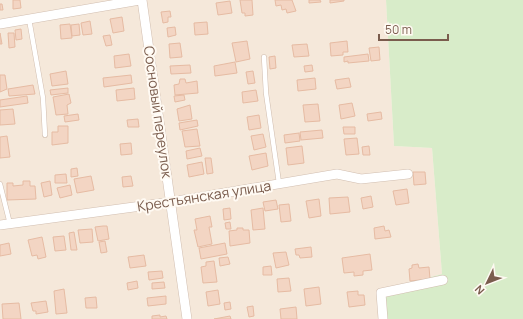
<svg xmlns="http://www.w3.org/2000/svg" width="523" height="319" font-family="Manrope,sans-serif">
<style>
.residential{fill:#f5e8da}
.green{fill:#d8ecc9}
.building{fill:#f3d5c3;stroke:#e6bba3}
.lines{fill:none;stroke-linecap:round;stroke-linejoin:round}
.lane-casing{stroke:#d1beb0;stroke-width:5.5}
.street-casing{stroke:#d1beb0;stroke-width:10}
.lane{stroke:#fff;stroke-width:4.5}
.street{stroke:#fff;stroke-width:9}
.labels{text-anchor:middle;stroke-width:4;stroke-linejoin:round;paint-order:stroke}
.street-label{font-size:14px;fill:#7a5c4d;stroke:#fffaf3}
</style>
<rect width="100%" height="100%" fill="#fdf6ec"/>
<!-- residential -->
<path class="residential" d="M 0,0 L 386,0 L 394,146 L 432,148 L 442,274 L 387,289 L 382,319 L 0,319 Z"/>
<!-- green -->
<path class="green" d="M 386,0 L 523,0 L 523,319 L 382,319 L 386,289 L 442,274 L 432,148 L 394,146 Z"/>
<!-- building -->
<path class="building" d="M 13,0 L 20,0 L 21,8 L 13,9 Z
M 240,0 L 252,0 L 253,15 L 245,16 L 245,13 L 242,13 Z
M 275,0 L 292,0 L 296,11 L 287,13 L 286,9 L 282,10 L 281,5 L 276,6 Z
M 309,0 L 320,0 L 321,2 L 309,3 Z
M 330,0 L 344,0 L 344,1 L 330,3 Z
M 230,1 L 232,13 L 218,15 L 216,3 Z
M 0,4 L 2,4 L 3,10 L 0,10 Z
M 170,11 L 171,17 L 168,17 L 168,22 L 163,23 L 161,12 Z
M 122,17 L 124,31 L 113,33 L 110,19 Z
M 90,21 L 92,34 L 83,35 L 81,23 Z
M 207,22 L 208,34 L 195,35 L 194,23 Z
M 70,24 L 72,38 L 61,39 L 60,25 Z
M 79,24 L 80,35 L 72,36 L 71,25 Z
M 175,27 L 176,35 L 168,37 L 167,28 Z
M 21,29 L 22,39 L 16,40 L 15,30 Z
M 0,33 L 2,44 L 0,44 Z
M 8,33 L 14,33 L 15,47 L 9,48 Z
M 110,35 L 112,45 L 106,46 L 103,36 Z
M 247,41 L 250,59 L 236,62 L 232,43 Z
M 347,41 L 348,52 L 343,52 L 343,55 L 331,56 L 330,43 Z
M 180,43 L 182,57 L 170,58 L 169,44 Z
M 307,44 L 309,56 L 294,57 L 292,45 Z
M 379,47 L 380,60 L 371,61 L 369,48 Z
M 129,54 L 131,66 L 115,68 L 114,56 Z
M 368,54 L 369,61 L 348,63 L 348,61 L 344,62 L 344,57 Z
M 275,56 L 276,68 L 270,69 L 269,57 Z
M 235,62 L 237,73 L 215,76 L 214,66 Z
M 190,65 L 191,73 L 171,74 L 170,66 Z
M 312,65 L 313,71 L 305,72 L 304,66 Z
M 66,71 L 68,84 L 52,86 L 50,74 Z
M 253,71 L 255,83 L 248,84 L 246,72 Z
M 0,75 L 5,75 L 7,89 L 0,92 Z
M 131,75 L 132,83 L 104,87 L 103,78 Z
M 315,78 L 316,89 L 298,91 L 297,80 Z
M 349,78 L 351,87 L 337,89 L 335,80 Z
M 180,79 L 185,79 L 186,83 L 197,81 L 198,93 L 175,95 L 174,85 L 179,84 Z
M 33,85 L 35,94 L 9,96 L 8,89 Z
M 68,88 L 68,93 L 51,95 L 50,90 Z
M 134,88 L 135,99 L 117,101 L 116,90 Z
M 256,90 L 258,101 L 243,103 L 242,92 Z
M 69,94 L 71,103 L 67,105 L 68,114 L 56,115 L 53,97 Z
M 184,95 L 185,100 L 175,102 L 174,96 Z
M 27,96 L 28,103 L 0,107 L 0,100 Z
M 352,103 L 355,116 L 341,119 L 339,105 Z
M 318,104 L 320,121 L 305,122 L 303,105 Z
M 190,105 L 192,119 L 179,121 L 177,109 Z
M 13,109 L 15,124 L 0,125 L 0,110 Z
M 381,112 L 382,119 L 368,121 L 367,114 Z
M 78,114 L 79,120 L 65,122 L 64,116 Z
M 259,115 L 261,128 L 249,130 L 247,117 Z
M 138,119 L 139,127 L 128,127 L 127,120 Z
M 197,120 L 198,126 L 180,130 L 179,123 Z
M 58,126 L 68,126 L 68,143 L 52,145 L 52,132 L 58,132 Z
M 343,127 L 355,127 L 355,134 L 344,134 Z
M 197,129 L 200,146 L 185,147 L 182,131 Z
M 322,130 L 323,138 L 301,140 L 300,132 Z
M 299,133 L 300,141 L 285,143 L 284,135 Z
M 263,134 L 266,147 L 254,150 L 251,136 Z
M 7,136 L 10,157 L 0,158 L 0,137 Z
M 357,138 L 359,154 L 346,155 L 344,139 Z
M 131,143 L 132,154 L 121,155 L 120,144 Z
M 302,146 L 304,163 L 288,165 L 286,148 Z
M 369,146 L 370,155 L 363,155 L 362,147 Z
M 200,148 L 202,156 L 187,159 L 186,151 Z
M 266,153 L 268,166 L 252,170 L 249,156 Z
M 205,158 L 211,158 L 213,173 L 207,174 Z
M 202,162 L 204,174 L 189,177 L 187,165 Z
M 77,168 L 78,176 L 71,177 L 71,169 Z
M 413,172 L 425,172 L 426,184 L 414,185 Z
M 66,174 L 67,183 L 55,183 L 55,175 Z
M 91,176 L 94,190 L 77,193 L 74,179 Z
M 131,176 L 133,186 L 123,187 L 122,177 Z
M 23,181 L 30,181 L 30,186 L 35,186 L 36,199 L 7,200 L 7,183 L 13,183 L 13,186 L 23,185 Z
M 50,181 L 52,195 L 44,197 L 41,183 Z
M 70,185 L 72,195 L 60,198 L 57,188 Z
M 407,189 L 409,203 L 396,205 L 393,191 Z
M 371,196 L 373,207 L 363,209 L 361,198 Z
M 348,197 L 350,212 L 330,214 L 329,198 Z
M 319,199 L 321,216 L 309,218 L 306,201 Z
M 276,200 L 278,209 L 265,211 L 263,202 Z
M 289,204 L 291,221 L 281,222 L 279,205 Z
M 230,208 L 231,219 L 224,220 L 223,209 Z
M 263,208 L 265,229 L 253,230 L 251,210 Z
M 210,216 L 212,227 L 209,227 L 212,244 L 198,247 L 194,230 L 197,230 L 195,219 Z
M 230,222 L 231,229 L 226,229 L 225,223 Z
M 103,226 L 107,226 L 109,239 L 98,241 L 95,227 Z
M 384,226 L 385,231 L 389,230 L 391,237 L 375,239 L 374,228 Z
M 237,228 L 243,228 L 243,230 L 249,230 L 250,243 L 230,246 L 229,231 L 237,230 Z
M 92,229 L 93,242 L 80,243 L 78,230 Z
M 74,232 L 77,250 L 71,250 L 69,233 Z
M 64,236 L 66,250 L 55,251 L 53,237 Z
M 42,237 L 46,257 L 38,259 L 37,255 L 32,256 L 28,240 Z
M 105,241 L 107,252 L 101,253 L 99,242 Z
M 9,243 L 11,254 L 0,256 L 0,245 Z
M 225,243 L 227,254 L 201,259 L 199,248 Z
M 311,247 L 312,257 L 300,258 L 299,255 L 296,255 L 295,249 Z
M 286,252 L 289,265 L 276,268 L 273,253 Z
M 370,254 L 372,270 L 363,271 L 363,275 L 354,276 L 354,272 L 344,273 L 342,258 Z
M 144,255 L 146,266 L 130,268 L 128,257 Z
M 228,257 L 230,264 L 220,266 L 219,258 Z
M 214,261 L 217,282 L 203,283 L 201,267 L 206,266 L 206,262 Z
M 418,264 L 419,268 L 429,267 L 430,279 L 410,281 L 409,269 L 412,268 L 412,265 Z
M 271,266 L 272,275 L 263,275 L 263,267 Z
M 162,271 L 163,278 L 149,280 L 148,272 Z
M 289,278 L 291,291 L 278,292 L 277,279 Z
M 137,281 L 138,288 L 128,290 L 127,283 Z
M 164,282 L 165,288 L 152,289 L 152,283 Z
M 319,287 L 321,304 L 306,306 L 304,289 Z
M 64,289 L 67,313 L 56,314 L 54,291 Z
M 218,290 L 220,304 L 208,306 L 206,292 Z
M 358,291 L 358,295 L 364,295 L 365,305 L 349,307 L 347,292 Z
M 166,296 L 166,304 L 148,306 L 147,298 Z
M 96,297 L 97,308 L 86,308 L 85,298 Z
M 46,301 L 48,312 L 36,314 L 36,311 L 33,311 L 31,303 Z
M 230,302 L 231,309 L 225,310 L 224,303 Z
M 19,303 L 21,319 L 3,319 L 2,304 Z
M 253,306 L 254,316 L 249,317 L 247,307 Z
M 296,307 L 297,319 L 281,319 L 280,309 Z
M 160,315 L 160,317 L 166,316 L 167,319 L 152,319 L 152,316 Z
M 230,316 L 231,319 L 214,319 Z"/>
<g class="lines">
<!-- lane casing -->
<g class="lane-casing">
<path id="lane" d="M 29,19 L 43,98 L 45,135
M 264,57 L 266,93 L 279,183
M 0,184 L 10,224"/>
</g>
<!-- street casing -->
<g class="street-casing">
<path id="street" d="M 142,0 L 187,319
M 0,24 L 140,0
M 0,225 L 171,202 L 337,174 L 361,179 L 408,174
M 383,319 L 381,293 L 443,280"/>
</g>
<!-- lane -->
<use href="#lane" class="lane"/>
<!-- street -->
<use href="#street" class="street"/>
</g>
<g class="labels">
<!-- street labels -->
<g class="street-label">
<text transform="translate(158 112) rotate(82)" y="5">Сосновый переулок</text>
<text transform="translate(204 196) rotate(-9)" y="5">Крестьянская улица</text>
</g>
</g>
<!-- north arrow -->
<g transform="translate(487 283) rotate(227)" stroke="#fffaf3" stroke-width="3" paint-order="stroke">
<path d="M0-3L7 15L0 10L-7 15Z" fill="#7a5c4d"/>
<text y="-6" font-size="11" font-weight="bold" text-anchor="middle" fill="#7a5c4d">N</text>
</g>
<!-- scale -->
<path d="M379 34v6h69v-6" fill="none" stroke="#7a5c4d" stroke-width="2"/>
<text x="385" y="34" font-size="12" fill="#7a5c4d" stroke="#fffaf3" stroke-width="3" paint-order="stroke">50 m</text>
</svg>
